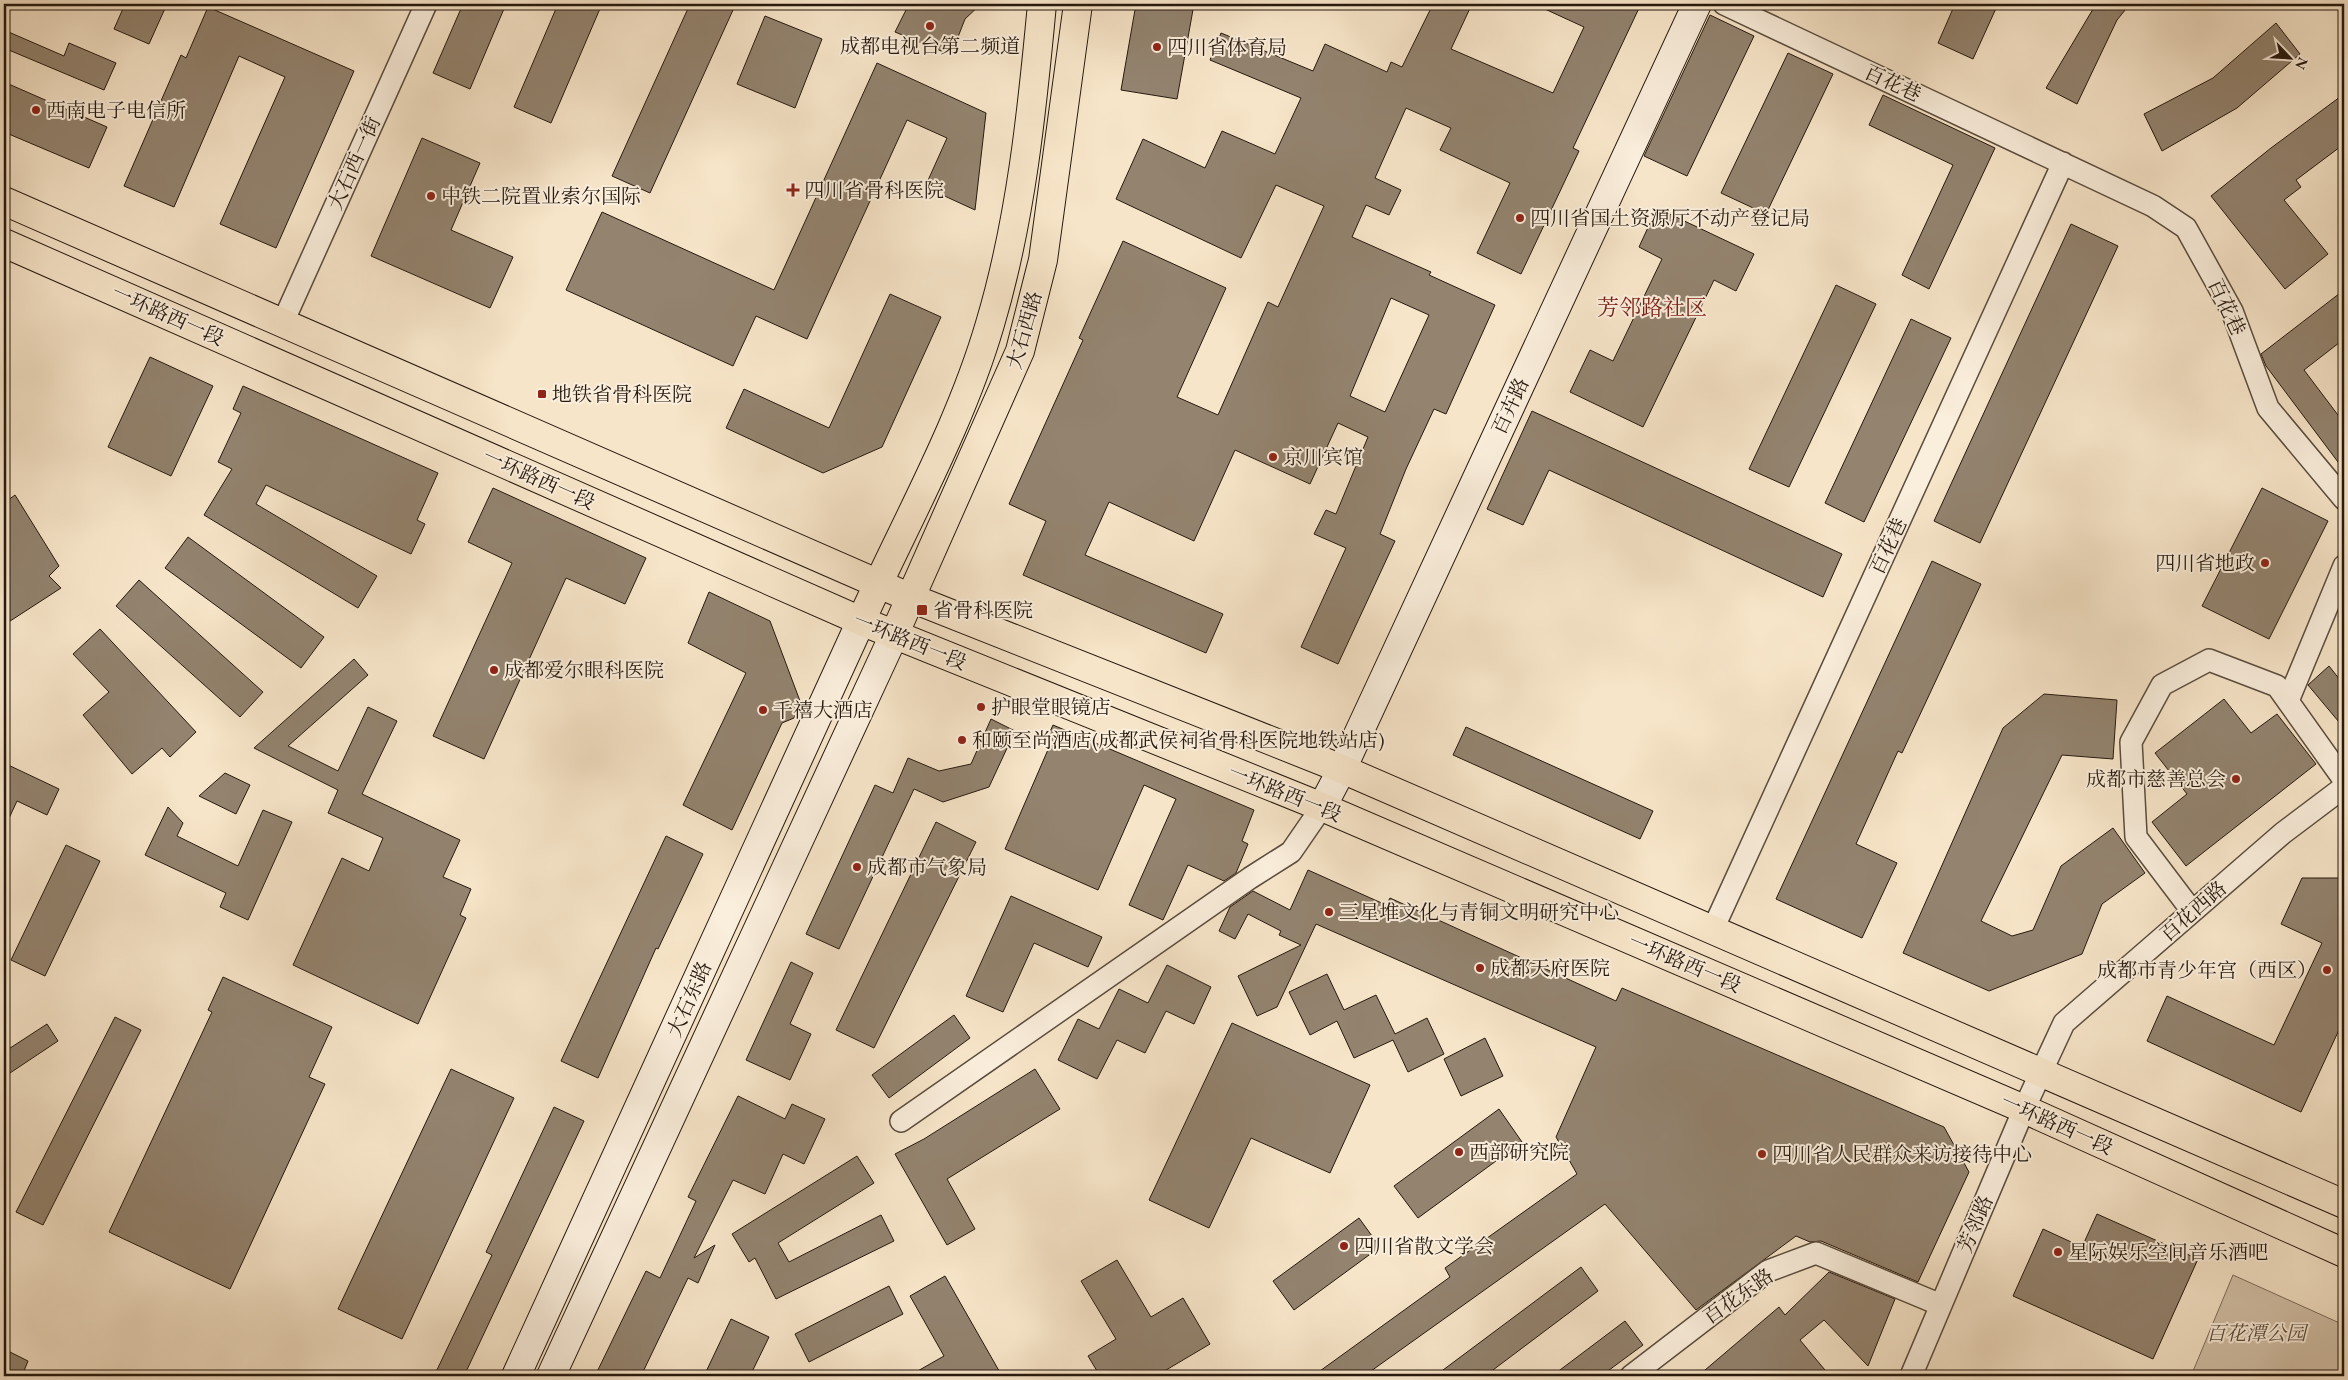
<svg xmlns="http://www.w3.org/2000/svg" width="2348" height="1380" font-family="'EB Garamond','Noto Serif SC',serif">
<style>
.green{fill:#d3c2a9;stroke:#7c6e5c}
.building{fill:#93836f;stroke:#26190e;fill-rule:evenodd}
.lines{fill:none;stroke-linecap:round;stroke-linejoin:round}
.street-casing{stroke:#5a4c3d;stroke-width:24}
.secondary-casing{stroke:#26190e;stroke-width:30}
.primary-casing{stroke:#26190e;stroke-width:30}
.street{stroke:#faeedc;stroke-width:21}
.secondary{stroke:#faeedc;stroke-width:28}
.primary{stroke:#f7e5c9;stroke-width:28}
.poi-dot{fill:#8f2418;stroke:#faeedc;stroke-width:2}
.labels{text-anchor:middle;stroke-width:4;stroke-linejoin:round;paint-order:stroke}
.poi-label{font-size:20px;fill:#26190e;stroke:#faeedc;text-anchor:start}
.street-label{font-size:20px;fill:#26190e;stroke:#faeedc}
.park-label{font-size:20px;font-style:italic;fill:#5a4c3c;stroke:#faeedc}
.quarter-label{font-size:22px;fill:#7a1f14;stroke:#faeedc}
</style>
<rect width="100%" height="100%" fill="#f7e5c9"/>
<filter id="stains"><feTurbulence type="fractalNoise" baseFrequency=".004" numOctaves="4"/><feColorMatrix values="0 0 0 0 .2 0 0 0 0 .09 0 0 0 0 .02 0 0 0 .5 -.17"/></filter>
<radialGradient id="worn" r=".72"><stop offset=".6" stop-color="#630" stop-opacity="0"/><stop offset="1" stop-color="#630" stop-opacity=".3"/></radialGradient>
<!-- green -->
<path class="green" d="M 2233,1275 L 2344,1325 L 2344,1376 L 2191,1376 Z"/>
<!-- building -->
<path class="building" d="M 125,4 L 167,4 L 149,44 L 114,29 Z
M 463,4 L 506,4 L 470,89 L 433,73 Z
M 558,4 L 602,4 L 551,123 L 514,107 Z
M 690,4 L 720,4 L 733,10 L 650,193 L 612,176 Z
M 909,4 L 981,4 L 965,19 L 951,55 L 895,32 Z
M 1136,4 L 1194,4 L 1177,99 L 1121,90 Z
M 1433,4 L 1472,4 L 1451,49 L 1553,93 L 1584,27 L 1534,4 L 1641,4 L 1573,148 L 1579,151 L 1521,274 L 1477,253 L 1510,183 L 1440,150 L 1451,128 L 1406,108 L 1375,178 L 1401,190 L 1389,215 L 1366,205 L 1352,237 L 1431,272 L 1429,275 L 1495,305 L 1446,414 L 1434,409 L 1406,469 L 1380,534 L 1395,541 L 1338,664 L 1301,647 L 1346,548 L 1314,534 L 1326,510 L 1336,514 L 1368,437 L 1338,423 L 1310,484 L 1235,450 L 1194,541 L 1109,502 L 1085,555 L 1223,614 L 1206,653 L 1023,575 L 1046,521 L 1009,504 L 1083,340 L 1079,338 L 1123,241 L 1226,288 L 1177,397 L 1218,415 L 1268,302 L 1278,307 L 1324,206 L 1276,185 L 1241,258 L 1116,199 L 1143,139 L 1205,168 L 1222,131 L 1275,154 L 1301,98 L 1210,60 L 1221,33 L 1313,71 L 1325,44 L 1387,72 L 1391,62 L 1402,67 ZM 1391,298 L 1429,315 L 1385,412 L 1350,396 Z
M 1955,4 L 1998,4 L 1973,59 L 1938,43 Z
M 2096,4 L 2130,4 L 2117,20 L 2077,104 L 2046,88 Z
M 208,7 L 354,71 L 276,248 L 220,224 L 285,77 L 239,56 L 174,207 L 124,186 L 181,55 L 186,58 Z
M 1710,15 L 1754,36 L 1687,176 L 1644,156 Z
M 765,16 L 822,39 L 795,108 L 737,84 Z
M 2276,23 L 2300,54 L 2237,108 L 2162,151 L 2144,114 L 2213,78 Z
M 4,30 L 64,56 L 69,43 L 116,63 L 104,90 L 4,48 Z
M 1788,53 L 1833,74 L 1766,214 L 1721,193 Z
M 877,63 L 986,113 L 975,210 L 925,187 L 947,138 L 907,120 L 807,339 L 756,316 L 733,366 L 566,290 L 602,212 L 774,290 Z
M 4,82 L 107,127 L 89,168 L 4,132 Z
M 2344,94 L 2344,144 L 2296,180 L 2301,187 L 2284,200 L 2328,254 L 2285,289 L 2211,196 L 2271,148 Z
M 1883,95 L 1995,148 L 1929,289 L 1902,275 L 1953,165 L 1869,125 Z
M 422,138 L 480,163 L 451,230 L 513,257 L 490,308 L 371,256 Z
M 1657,208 L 1754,254 L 1736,291 L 1714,280 L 1643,427 L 1570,392 L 1590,350 L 1613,361 L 1662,259 L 1639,247 Z
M 2071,224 L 2118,246 L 1980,543 L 1934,521 Z
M 1836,285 L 1876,304 L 1789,487 L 1749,469 Z
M 2344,290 L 2344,339 L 2304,370 L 2344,423 L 2344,470 L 2266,366 L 2261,354 Z
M 890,294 L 941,317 L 882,447 L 823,473 L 726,428 L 744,389 L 829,428 Z
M 1911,319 L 1951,338 L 1864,522 L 1825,503 Z
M 150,357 L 213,386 L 171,476 L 108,447 Z
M 243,386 L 438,473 L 417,520 L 425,524 L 411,554 L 266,485 L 256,504 L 377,576 L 358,608 L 204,515 L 232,469 L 218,462 L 241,413 L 233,409 Z
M 1532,411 L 1842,554 L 1823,597 L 1549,470 L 1523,525 L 1487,509 Z
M 493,488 L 646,558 L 625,604 L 566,578 L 484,759 L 433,736 L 512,563 L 468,542 Z
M 2262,488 L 2328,521 L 2269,639 L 2202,606 Z
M 15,495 L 59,566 L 49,576 L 61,588 L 4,625 L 4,503 Z
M 188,537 L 324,637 L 301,668 L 165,568 Z
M 1932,561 L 1981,584 L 1902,753 L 1898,751 L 1856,844 L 1897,863 L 1862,938 L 1776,899 Z
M 139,580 L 263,692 L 240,717 L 116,606 Z
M 709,592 L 770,621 L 800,701 L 794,718 L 782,723 L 732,830 L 683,805 L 746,673 L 688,643 Z
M 100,629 L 196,732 L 170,757 L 162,748 L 132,774 L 83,715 L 109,692 L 73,654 Z
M 354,659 L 368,675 L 288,746 L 338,771 L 368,707 L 397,721 L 362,794 L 460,840 L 443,877 L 471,889 L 460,915 L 466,918 L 418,1024 L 293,965 L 342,858 L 369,871 L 383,838 L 328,813 L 338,790 L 254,748 Z
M 2329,666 L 2344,685 L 2344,728 L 2308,685 Z
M 2044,694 L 2117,700 L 2113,759 L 2062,755 L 1981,921 L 2012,936 L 2033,930 L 2061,866 L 2113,828 L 2145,873 L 2102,904 L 2082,954 L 1989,991 L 1903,953 L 2003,728 Z
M 2224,699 L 2251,733 L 2277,714 L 2316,764 L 2186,866 L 2152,822 L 2187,794 L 2155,753 Z
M 991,719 L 1015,731 L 989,787 L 943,802 L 914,789 L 839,949 L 806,934 L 875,785 L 893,793 L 908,758 L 939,771 L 971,764 Z
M 1053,725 L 1254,810 L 1242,841 L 1248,844 L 1236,873 L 1224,881 L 1188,865 L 1163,920 L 1129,905 L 1176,799 L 1144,785 L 1098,890 L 1005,849 L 1050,745 L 1045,743 Z
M 1466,727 L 1653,811 L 1640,839 L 1453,755 Z
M 4,763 L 59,789 L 47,815 L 17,801 L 4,829 Z
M 225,773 L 250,785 L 236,814 L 199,796 Z
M 168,807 L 183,823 L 177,836 L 238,866 L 263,810 L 292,822 L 248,920 L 220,907 L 226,893 L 145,855 Z
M 936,822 L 976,842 L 874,1048 L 836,1030 Z
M 666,836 L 703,854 L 658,949 L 656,948 L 598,1078 L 561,1061 Z
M 66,845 L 100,861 L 45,976 L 11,960 Z
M 1308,870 L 1386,905 L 1390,898 L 1616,1001 L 1622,988 L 1944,1127 L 1969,1172 L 1918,1282 L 1821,1241 L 1810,1242 L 1796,1236 L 1696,1310 L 1605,1204 L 1364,1376 L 1313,1376 L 1450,1277 L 1445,1268 L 1577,1174 L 1556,1137 L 1596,1047 L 1316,924 L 1277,1007 L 1257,1016 L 1238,976 L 1301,945 L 1279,935 L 1281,931 L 1248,914 L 1235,939 L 1219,931 L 1230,907 L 1253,891 L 1290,910 Z
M 2302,878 L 2344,878 L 2344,1019 L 2301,1112 L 2147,1041 L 2167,996 L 2274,1045 L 2322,943 L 2281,924 Z
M 1011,896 L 1102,937 L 1088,967 L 1034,943 L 1003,1012 L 966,996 Z
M 791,962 L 813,973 L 790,1024 L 811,1034 L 790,1080 L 746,1060 Z
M 1167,965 L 1211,987 L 1194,1024 L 1166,1011 L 1145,1053 L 1117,1040 L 1097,1079 L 1058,1060 L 1078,1019 L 1099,1029 L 1119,989 L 1148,1003 Z
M 1327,974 L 1344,1010 L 1376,995 L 1395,1034 L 1427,1018 L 1444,1054 L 1408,1072 L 1393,1040 L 1354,1058 L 1337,1021 L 1310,1035 L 1289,992 Z
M 223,977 L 332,1027 L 309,1077 L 325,1084 L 230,1289 L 109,1232 L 212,1012 L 208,1010 Z
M 954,1015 L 970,1038 L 889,1098 L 872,1075 Z
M 115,1017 L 141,1030 L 43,1225 L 16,1212 Z
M 1232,1023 L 1370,1085 L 1330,1173 L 1251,1138 L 1209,1228 L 1149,1200 Z
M 47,1024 L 58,1041 L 4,1077 L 4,1052 Z
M 1485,1038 L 1503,1076 L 1461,1096 L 1444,1059 Z
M 451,1069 L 514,1098 L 402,1339 L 338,1309 Z
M 1035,1069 L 1060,1109 L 947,1179 L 975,1229 L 947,1245 L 895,1154 L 924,1139 Z
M 738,1096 L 785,1119 L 792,1104 L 825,1119 L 804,1164 L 783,1154 L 765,1194 L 733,1180 L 694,1258 L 715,1245 L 698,1283 L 688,1278 L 641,1376 L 595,1376 L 646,1271 L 660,1278 L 696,1201 L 688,1197 Z
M 554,1107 L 584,1121 L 464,1376 L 434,1376 L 492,1255 L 486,1252 Z
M 1499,1109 L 1522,1142 L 1418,1218 L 1394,1186 Z
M 857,1156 L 874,1183 L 778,1243 L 789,1262 L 881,1215 L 894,1241 L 776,1299 L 755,1258 L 749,1262 L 732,1234 Z
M 2097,1214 L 2198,1259 L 2153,1359 L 2013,1296 L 2043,1229 L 2082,1247 Z
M 1359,1218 L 1380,1247 L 1294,1310 L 1273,1281 Z
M 1117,1260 L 1151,1317 L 1183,1298 L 1210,1344 L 1156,1376 L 1100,1376 L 1088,1356 L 1116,1339 L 1081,1281 Z
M 1581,1267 L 1598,1291 L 1485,1376 L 1435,1376 Z
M 1829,1272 L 1895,1299 L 1868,1366 L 1824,1320 L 1800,1340 L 1830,1376 L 1698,1376 L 1779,1307 L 1785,1315 Z
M 945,1276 L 1002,1376 L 909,1376 L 944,1356 L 910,1296 Z
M 889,1286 L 903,1314 L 809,1362 L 795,1334 Z
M 731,1319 L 769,1337 L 750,1376 L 704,1376 Z
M 1625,1321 L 1643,1345 L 1601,1376 L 1552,1376 Z
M 4,1349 L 28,1361 L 22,1376 L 4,1376 Z"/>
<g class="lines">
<!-- street casing -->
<g class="street-casing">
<path id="street" d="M 1724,4 L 2153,206 L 2186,228 L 2232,311 L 2268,408 L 2344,499
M 283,322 L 426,4
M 2288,701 L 2344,566
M 2192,911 L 2136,837 L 2131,742 L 2162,685 L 2209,660 L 2277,686 L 2344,780
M 1713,929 L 2063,163
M 901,1121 L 1250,878 L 1291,852 L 1322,807
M 1631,1376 L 1768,1271 L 1816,1253 L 1941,1305
M 1911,1376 L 2024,1109 L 2064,1023 L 2283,833 L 2344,787"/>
</g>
<!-- secondary casing -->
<g class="secondary-casing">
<path id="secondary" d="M 1322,807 L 1342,769 L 1697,4
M 516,1376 L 861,621
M 551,1376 L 894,635"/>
</g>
<!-- primary casing -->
<g class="primary-casing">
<path id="primary" d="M 4,201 L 911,598 L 1342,769 L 2344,1204
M 4,243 L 861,621 L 1322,807 L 2024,1109 L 2344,1253
M 861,621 C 905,523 960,427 990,324 C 1021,220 1032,111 1042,4
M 894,635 L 1020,351 L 1043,260 L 1078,4"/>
</g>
<!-- street -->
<use href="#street" class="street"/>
<!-- secondary -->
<use href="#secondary" class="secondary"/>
<!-- primary -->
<use href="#primary" class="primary"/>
</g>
<!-- markers -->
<g class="poi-dot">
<circle cx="930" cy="26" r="5"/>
<circle cx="1157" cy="47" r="5"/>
<circle cx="36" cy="110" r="5"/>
<path d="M790.5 182.5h5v5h5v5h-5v5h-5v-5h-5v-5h5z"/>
<circle cx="431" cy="196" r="5"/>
<circle cx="1520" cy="218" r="5"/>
<rect x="537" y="389" width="10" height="10" rx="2.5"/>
<circle cx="1273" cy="457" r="5"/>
<circle cx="2265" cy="563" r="5"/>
<rect x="916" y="604" width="12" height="12" rx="2.5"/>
<circle cx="494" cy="670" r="5"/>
<circle cx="981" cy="707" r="5"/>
<circle cx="763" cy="710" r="5"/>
<circle cx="962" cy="740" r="5"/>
<circle cx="2236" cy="779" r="5"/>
<circle cx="857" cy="867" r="5"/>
<circle cx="1329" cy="912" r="5"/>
<circle cx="1480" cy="968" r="5"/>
<circle cx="2327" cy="970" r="5"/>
<circle cx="1459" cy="1152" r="5"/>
<circle cx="1762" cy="1154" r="5"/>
<circle cx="1344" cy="1246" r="5"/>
<circle cx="2058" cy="1252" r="5"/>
</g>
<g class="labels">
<!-- poi labels -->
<g class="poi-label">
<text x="930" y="53" text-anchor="middle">成都电视台第二频道</text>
<text x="1167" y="54">四川省体育局</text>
<text x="46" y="117">西南电子电信所</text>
<text x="804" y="197">四川省骨科医院</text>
<text x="441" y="203">中铁二院置业索尔国际</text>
<text x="1530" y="225">四川省国土资源厅不动产登记局</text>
<text x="552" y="401">地铁省骨科医院</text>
<text x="1283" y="464">京川宾馆</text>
<text x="2255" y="570" text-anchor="end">四川省地政</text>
<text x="933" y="617">省骨科医院</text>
<text x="504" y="677">成都爱尔眼科医院</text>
<text x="991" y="714">护眼堂眼镜店</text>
<text x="773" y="717">千禧大酒店</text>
<text x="972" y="747">和颐至尚酒店(成都武侯祠省骨科医院地铁站店)</text>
<text x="2226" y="786" text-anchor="end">成都市慈善总会</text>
<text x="867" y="874">成都市气象局</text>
<text x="1339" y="919">三星堆文化与青铜文明研究中心</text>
<text x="1490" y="975">成都天府医院</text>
<text x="2317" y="977" text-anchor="end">成都市青少年宫（西区）</text>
<text x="1469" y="1159">西部研究院</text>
<text x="1772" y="1161">四川省人民群众来访接待中心</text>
<text x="1354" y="1253">四川省散文学会</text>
<text x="2068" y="1259">星际娱乐空间音乐酒吧</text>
</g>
<!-- street labels -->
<g class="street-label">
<text transform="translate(1893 83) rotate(25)" y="7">百花巷</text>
<text transform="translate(354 163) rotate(-66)" y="7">大石西一街</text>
<text transform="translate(2227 307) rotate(65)" y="7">百花巷</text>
<text transform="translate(168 315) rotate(24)" y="7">一环路西一段</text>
<text transform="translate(1024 330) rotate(-74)" y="7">大石西路</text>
<text transform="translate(1510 406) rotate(-65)" y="7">百卉路</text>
<text transform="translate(539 479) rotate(24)" y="7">一环路西一段</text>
<text transform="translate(1888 546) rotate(-65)" y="7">百花巷</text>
<text transform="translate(910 641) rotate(22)" y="7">一环路西一段</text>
<text transform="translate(1285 793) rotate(22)" y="7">一环路西一段</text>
<text transform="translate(2193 911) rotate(-41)" y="7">百花西路</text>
<text transform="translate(1685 963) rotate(23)" y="7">一环路西一段</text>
<text transform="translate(689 999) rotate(-66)" y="7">大石东路</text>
<text transform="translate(2057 1124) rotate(24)" y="7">一环路西一段</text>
<text transform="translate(1975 1224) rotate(-67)" y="7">芳邻路</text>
<text transform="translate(1738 1296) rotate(-35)" y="7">百花东路</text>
</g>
<!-- park labels -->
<g class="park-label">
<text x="2256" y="1340">百花潭公园</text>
</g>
<!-- quarter labels -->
<g class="quarter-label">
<text x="1652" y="315">芳邻路社区</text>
</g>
</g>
<!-- margin -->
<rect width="2348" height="1380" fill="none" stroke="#f7e5c9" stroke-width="20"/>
<rect x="5" y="5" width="2338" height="1370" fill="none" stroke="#26190e" stroke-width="2.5"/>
<rect x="10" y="10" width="2328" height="1360" fill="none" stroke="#26190e"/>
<!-- north arrow -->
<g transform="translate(2290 58) rotate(115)" stroke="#faeedc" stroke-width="4" paint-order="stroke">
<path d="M0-4L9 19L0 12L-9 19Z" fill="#26190e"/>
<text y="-8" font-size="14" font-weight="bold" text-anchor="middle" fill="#26190e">N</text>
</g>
<rect width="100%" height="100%" filter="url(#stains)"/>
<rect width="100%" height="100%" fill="url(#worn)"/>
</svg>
